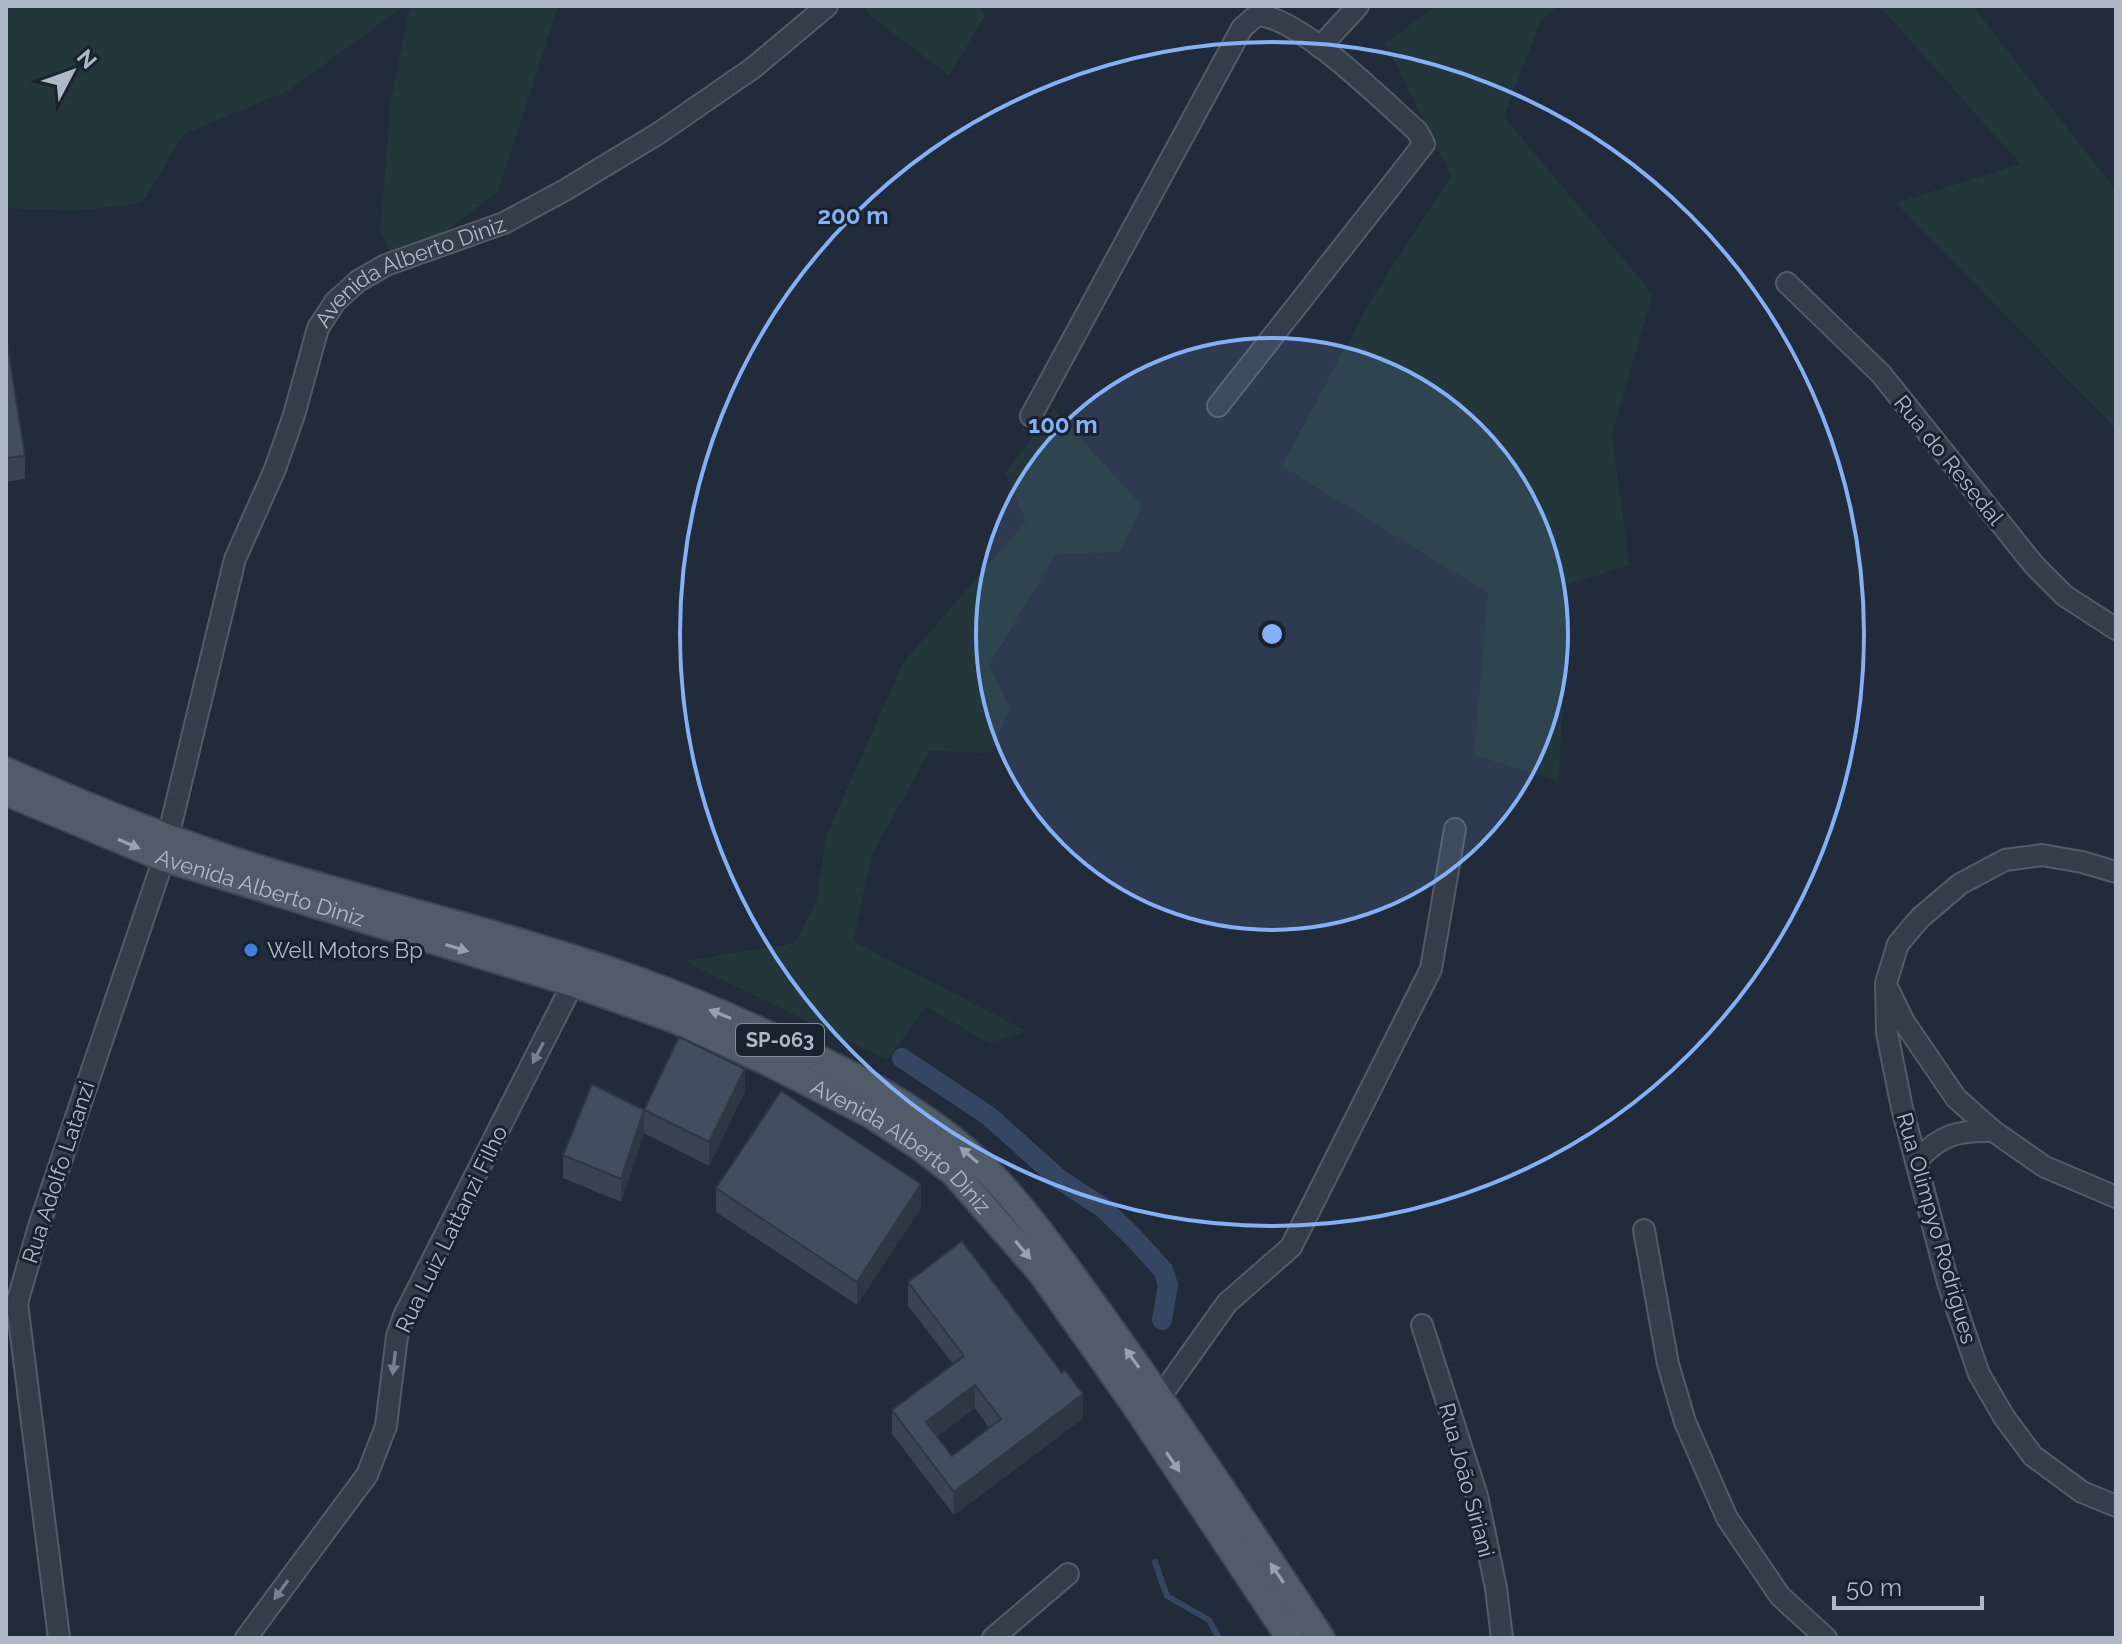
<svg xmlns="http://www.w3.org/2000/svg" width="2122" height="1644" font-family="Raleway,sans-serif">
<style>
.green{fill:#23373a}
.lines{fill:none;stroke-linecap:round;stroke-linejoin:round}
.stream{stroke:#354660;stroke-width:6}
.canal{stroke:#354660;stroke-width:20}
.minor-casing{stroke:#525b67;stroke-width:24}
.major-casing{stroke:#3e4653;stroke-width:30}
.minor{stroke:#353d49;stroke-width:20}
.major{stroke:#525c69;stroke-width:26}
.wall{fill:#394351;fill-rule:evenodd}
.shaded-wall{fill:#2e3742}
.building{fill:#424e5e;stroke:#2e3742;stroke-width:2;fill-rule:evenodd}
.oneway{fill:#98a1af}
.oneway2{fill:#78818e}
.ring{fill:none;stroke:#83b0f7;stroke-width:4}
.shop-dot{fill:#3f7fe0;stroke:#1a222e;stroke-width:3}
.labels{text-anchor:middle;stroke-width:6;stroke-linejoin:round;paint-order:stroke}
.shield{fill:#1a222e;stroke:#828b98;stroke-width:2}
.shield-label{font-size:20px;font-weight:bold;fill:#afb8c6}
.street-label{font-size:22px;fill:#afb8c6;stroke:#1a222e}
.poi-label{font-size:22px;fill:#afb8c6;stroke:#1a222e;text-anchor:start}
.centre{fill:#83b0f7;stroke:#1a222e;stroke-width:4}
.ring-label{font-size:24px;text-anchor:middle;font-weight:bold;fill:#83b0f7;stroke:#1a222e;stroke-width:6;stroke-linejoin:round;paint-order:stroke}
</style>
<rect width="100%" height="100%" fill="#212b39"/>
<!-- green -->
<path class="green" d="M 6,6 L 404,6 L 288,91 L 184,134 L 142,203 L 75,211 L 6,208 Z
M 410,6 L 558,6 L 498,192 L 398,267 L 380,231 L 391,101 Z
M 865,6 L 979,6 L 986,15 L 949,75 L 870,16 Z
M 1436,6 L 1558,6 L 1541,20 L 1504,117 L 1653,294 L 1612,433 L 1629,565 L 1567,585 L 1559,781 L 1474,755 L 1488,593 L 1282,466 L 1369,303 L 1451,176 L 1385,43 Z
M 1868,6 L 1973,6 L 2116,191 L 2116,429 L 1896,203 L 2020,164 L 1884,11 Z
M 1054,409 L 1142,506 L 1120,552 L 1056,554 L 989,665 L 1010,708 L 990,753 L 930,751 L 872,854 L 853,941 L 1026,1031 L 989,1043 L 926,1007 L 887,1060 L 684,961 L 795,943 L 817,900 L 826,836 L 903,663 L 1026,521 L 1005,473 Z"/>
<g class="lines">
<!-- stream -->
<path class="stream" d="M 1155,1562 L 1167,1596 L 1209,1620 L 1219,1638"/>
<!-- canal -->
<path class="canal" d="M 902,1058 L 989,1116 L 1059,1179 L 1102,1207 L 1133,1237 L 1163,1270 L 1168,1285 L 1162,1320"/>
<!-- minor casing -->
<g class="minor-casing">
<g id="minor">
<path d="M 1320,47 L 1358,6"/>
<path d="M 1787,283 L 1881,374 L 2034,565 L 2065,596 L 2116,629"/>
<path d="M 1031,416 L 1242,28 L 1257,15 C 1300,17 1383,101 1417,131 L 1424,144 L 1218,406"/>
<path id="s1" d="M 168,837 L 235,559 L 275,469 L 294,415 L 318,328 L 335,302 L 358,281 L 386,265 L 504,223 L 565,190 L 659,133 L 753,68 L 827,6"/>
<path d="M 2116,872 L 2082,862 L 2042,855 L 2005,860 L 1960,884 L 1920,918 L 1898,944 L 1886,983 L 1887,1033 L 1902,1108 L 1948,1283 L 1979,1374 L 2004,1417 L 2033,1456 L 2082,1492 L 2116,1506"/>
<path d="M 1889,991 L 1904,1022 L 1956,1098 L 1993,1131 L 2045,1167 L 2116,1197"/>
<path d="M 1916,1161 C 1941,1135 1957,1130 1993,1131"/>
<path d="M 1644,1230 L 1668,1364 L 1685,1422 L 1727,1518 L 1780,1596 L 1826,1638"/>
<path d="M 1422,1325 L 1477,1496 L 1496,1588 L 1502,1638"/>
<path d="M 1160,1397 L 1227,1303 L 1291,1247 L 1431,969 L 1455,829"/>
<path d="M 59,1638 L 17,1303 L 40,1223 L 164,858"/>
<path d="M 246,1638 L 367,1475 L 386,1426 L 397,1336 L 404,1316 L 573,983"/>
<path d="M 993,1638 L 1068,1574"/>
</g>
</g>
<!-- major casing -->
<g class="major-casing">
<g id="major">
<path d="M 6,771 C 96,811 189,849 283,876 C 402,911 523,939 639,981 C 691,1000 742,1022 791,1046 C 856,1076 920,1109 973,1157 C 1021,1201 1060,1259 1098,1311 C 1175,1418 1248,1528 1321,1638"/>
<path id="s2" d="M 6,792 L 164,858 L 573,983 L 674,1019 L 766,1061 L 870,1114 L 919,1146 L 954,1173 L 1040,1271 L 1133,1402 L 1290,1638"/>
</g>
</g>
<!-- minor -->
<use href="#minor" class="minor"/>
<!-- major -->
<use href="#major" class="major"/>
</g>
<!-- wall -->
<path class="wall" d="M 6,335 L 25,456 L 25,479 L 6,482 Z
M 745,1092 L 709,1166 L 644,1133 L 621,1202 L 563,1178 L 563,1155 L 644,1110 Z
M 716,1188 L 921,1208 L 857,1305 L 716,1212 Z
M 908,1282 L 1083,1418 L 954,1515 L 892,1434 L 892,1410 L 953,1364 L 908,1306 ZM 975,1408 L 989,1428 L 952,1456 L 937,1437 Z"/>
<!-- shaded-wall -->
<path class="shaded-wall" d="M 745,1069 L 745,1092 L 709,1166 L 709,1142 Z
M 644,1110 L 644,1133 L 621,1202 L 621,1179 Z
M 921,1184 L 921,1208 L 857,1305 L 857,1282 Z
M 975,1385 L 975,1408 L 926,1445 L 926,1422 Z
M 1083,1394 L 1083,1418 L 954,1515 L 954,1492 Z"/>
<!-- building -->
<path class="building" d="M 6,335 L 25,456 L 6,458 Z
M 679,1037 L 745,1069 L 709,1142 L 644,1110 Z
M 592,1084 L 644,1110 L 621,1179 L 563,1155 Z
M 781,1091 L 921,1184 L 857,1282 L 716,1188 Z
M 962,1241 L 1062,1373 L 1065,1370 L 1083,1394 L 954,1492 L 892,1410 L 964,1356 L 908,1282 ZM 975,1385 L 1001,1419 L 952,1456 L 926,1422 Z"/>
<!-- one-way arrows -->
<defs><path id="oneway-solid" d="M-6-.8H1V-3.2L6.5 0L1 3.2V.8H-6Z" transform="scale(2)"/></defs>
<g class="oneway">
<use href="#oneway-solid" transform="translate(129 844) rotate(23)"/>
<use href="#oneway-solid" transform="translate(457 948) rotate(17)"/>
<use href="#oneway-solid" transform="translate(720 1014) rotate(-158)"/>
<use href="#oneway-solid" transform="translate(969 1155) rotate(-139)"/>
<use href="#oneway-solid" transform="translate(1023 1250) rotate(50)"/>
<use href="#oneway-solid" transform="translate(1132 1358) rotate(-126)"/>
<use href="#oneway-solid" transform="translate(1173 1462) rotate(56)"/>
<use href="#oneway-solid" transform="translate(1277 1573) rotate(-124)"/>
</g>
<g class="oneway2">
<use href="#oneway-solid" transform="translate(538 1053) rotate(117)"/>
<use href="#oneway-solid" transform="translate(394 1363) rotate(97)"/>
<use href="#oneway-solid" transform="translate(281 1590) rotate(126)"/>
</g>
<!-- distance rings -->
<circle cx="1272" cy="634" r="296" fill="#83b0f7" fill-opacity=".12"/>
<g class="ring">
<circle cx="1272" cy="634" r="296"/>
<circle cx="1272" cy="634" r="592"/>
</g>
<!-- markers -->
<circle class="shop-dot" cx="251" cy="950" r="8"/>
<g class="labels">
<!-- shield labels -->
<rect class="shield" x="736" y="1024" width="88" height="32" rx="6"/>
<g class="shield-label">
<text x="780" y="1047">SP-063</text>
</g>
<!-- street labels -->
<g class="street-label">
<text dy="8" stroke="none"><textPath href="#s1" startOffset="644">Avenida Alberto Diniz</textPath></text>
<text transform="translate(1949 460) rotate(51)" y="8">Rua do Resedal</text>
<text dy="8" stroke="none"><textPath href="#s2" startOffset="272">Avenida Alberto Diniz</textPath></text>
<text dy="8" stroke="none"><textPath href="#s2" startOffset="968">Avenida Alberto Diniz</textPath></text>
<text transform="translate(58 1172) rotate(-72)" y="8">Rua Adolfo Latanzi</text>
<text transform="translate(1937 1228) rotate(74)" y="8">Rua Olimpyo Rodrigues</text>
<text transform="translate(451 1229) rotate(-64)" y="8">Rua Luiz Lattanzi Filho</text>
<text transform="translate(1467 1480) rotate(75)" y="8">Rua João Siriani</text>
</g>
<!-- poi labels -->
<g class="poi-label">
<text x="267" y="958">Well Motors Bp</text>
</g>
</g>
<circle cx="1272" cy="634" r="12" class="centre"/>
<g class="ring-label">
<text x="853" y="224">200 m</text>
<text x="1063" y="433">100 m</text>
</g>
<!-- border -->
<rect width="2122" height="1644" fill="none" stroke="#afb8c6" stroke-width="16"/>
<!-- north arrow -->
<g transform="translate(72 72) rotate(49)" stroke="#1a222e" stroke-width="6" paint-order="stroke">
<path d="M0-6L14 30L0 20L-14 30Z" fill="#afb8c6"/>
<text y="-12" font-size="22" font-weight="bold" text-anchor="middle" fill="#afb8c6">N</text>
</g>
<!-- scale -->
<path d="M1834 1596v12h148v-12" fill="none" stroke="#afb8c6" stroke-width="4"/>
<text x="1846" y="1596" font-size="24" fill="#afb8c6" stroke="#1a222e" stroke-width="6" paint-order="stroke">50 m</text>
</svg>
